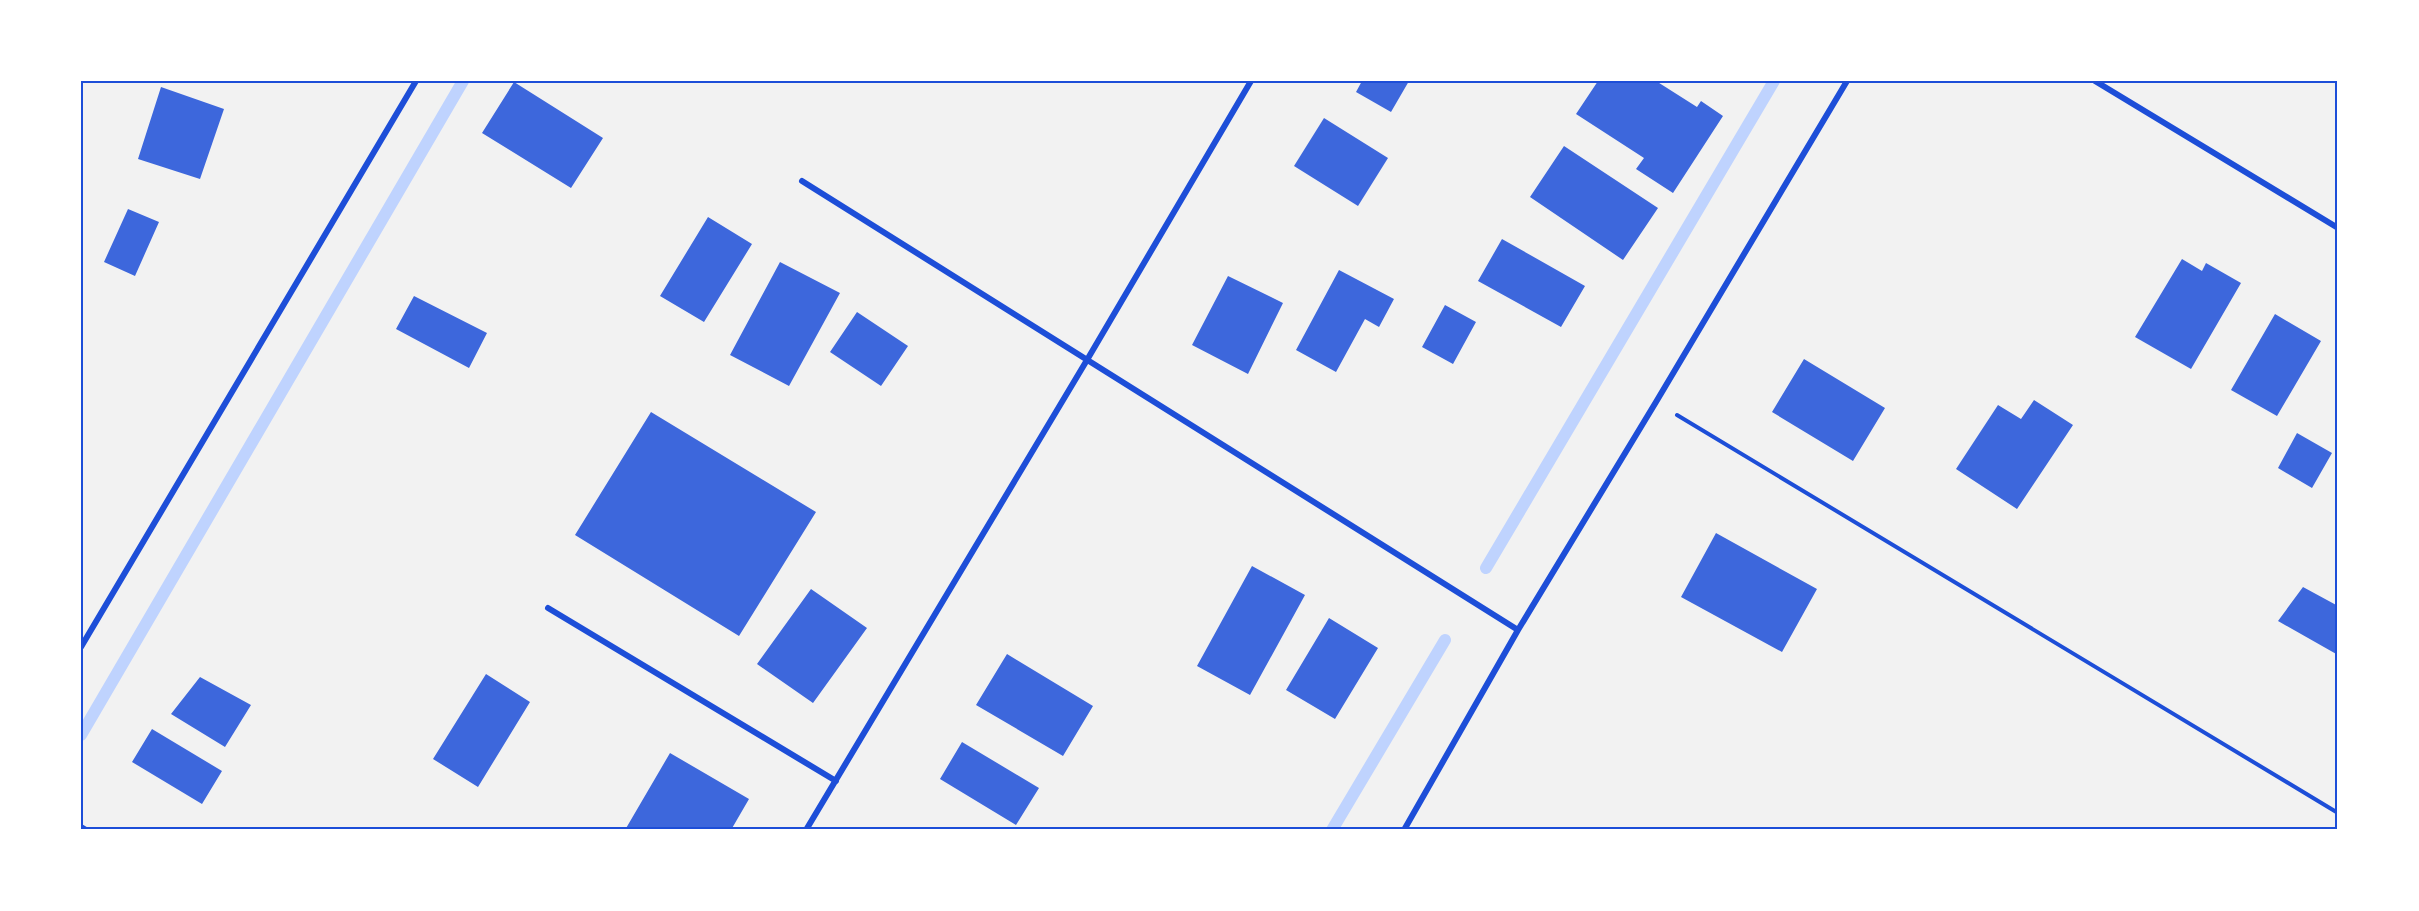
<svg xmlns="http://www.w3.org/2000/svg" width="2419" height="911" font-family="Barlow,sans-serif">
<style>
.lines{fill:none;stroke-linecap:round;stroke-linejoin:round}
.stream{stroke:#bfd3fe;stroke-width:12}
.building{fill:#3d67dc}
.path{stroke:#1d4ed8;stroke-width:4}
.minor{stroke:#1d4ed8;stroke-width:6}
.neatline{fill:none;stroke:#1d4ed8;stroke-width:2}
</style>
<rect width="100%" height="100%" fill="#f2f2f2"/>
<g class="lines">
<!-- stream -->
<path class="stream" d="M 1486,568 L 1774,81
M 81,735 L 463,81
M 1332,830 L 1445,640"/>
</g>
<!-- building -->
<path class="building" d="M 1362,81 L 1409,81 L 1391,112 L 1356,92 Z
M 1598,81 L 1656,81 L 1697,107 L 1701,101 L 1723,116 L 1673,193 L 1636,169 L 1644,158 L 1576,114 Z
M 514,82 L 603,138 L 571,188 L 482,133 Z
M 161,87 L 224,109 L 200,179 L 138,159 Z
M 1324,118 L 1388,158 L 1358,206 L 1294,166 Z
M 1564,146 L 1658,208 L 1623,260 L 1530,197 Z
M 128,209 L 159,222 L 135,276 L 104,262 Z
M 708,217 L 752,244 L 704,322 L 660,296 Z
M 1502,239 L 1585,286 L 1561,327 L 1478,281 Z
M 2182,259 L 2202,271 L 2206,263 L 2241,283 L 2191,369 L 2135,337 Z
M 780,262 L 840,293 L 789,386 L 730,355 Z
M 1339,270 L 1394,299 L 1379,327 L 1365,319 L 1336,372 L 1296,350 Z
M 1228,276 L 1283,303 L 1248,374 L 1192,345 Z
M 414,296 L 487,333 L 469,368 L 396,329 Z
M 1445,305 L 1476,322 L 1453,364 L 1422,347 Z
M 857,312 L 908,346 L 881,386 L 830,352 Z
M 2275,314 L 2321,341 L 2277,416 L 2231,390 Z
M 1804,359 L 1885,408 L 1853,461 L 1772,412 Z
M 2034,400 L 2073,425 L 2017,509 L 1956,469 L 1998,405 L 2021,419 Z
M 651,412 L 816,512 L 739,636 L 575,535 Z
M 2297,433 L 2332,453 L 2312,488 L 2278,468 Z
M 1716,533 L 1817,589 L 1782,652 L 1681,597 Z
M 1252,566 L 1305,595 L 1250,695 L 1197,666 Z
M 2303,587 L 2338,606 L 2338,655 L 2278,621 Z
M 811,589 L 867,628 L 813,703 L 757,664 Z
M 1329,618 L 1378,648 L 1335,719 L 1286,690 Z
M 1007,654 L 1093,706 L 1063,756 L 976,705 Z
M 486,674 L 530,702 L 478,787 L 433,759 Z
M 200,677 L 251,705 L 225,747 L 171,714 Z
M 152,729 L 222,771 L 202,804 L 132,762 Z
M 962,742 L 1039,788 L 1016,825 L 940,779 Z
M 670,753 L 749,799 L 731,830 L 625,830 Z"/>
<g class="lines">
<!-- path -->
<path class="path" d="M 1677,415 L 2338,813"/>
<!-- minor -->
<path class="minor" d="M 2095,81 L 2338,228
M 802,181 L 1518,630
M 548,608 L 836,781
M 81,647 L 416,81
M 81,827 L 86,830
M 806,830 L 1087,360 L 1251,81
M 1404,830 L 1518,630 L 1656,402 L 1847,81"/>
</g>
<!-- border -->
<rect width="2419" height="911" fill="none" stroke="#ffffff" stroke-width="165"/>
<rect x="82" y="82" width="2254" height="746" class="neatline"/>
</svg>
